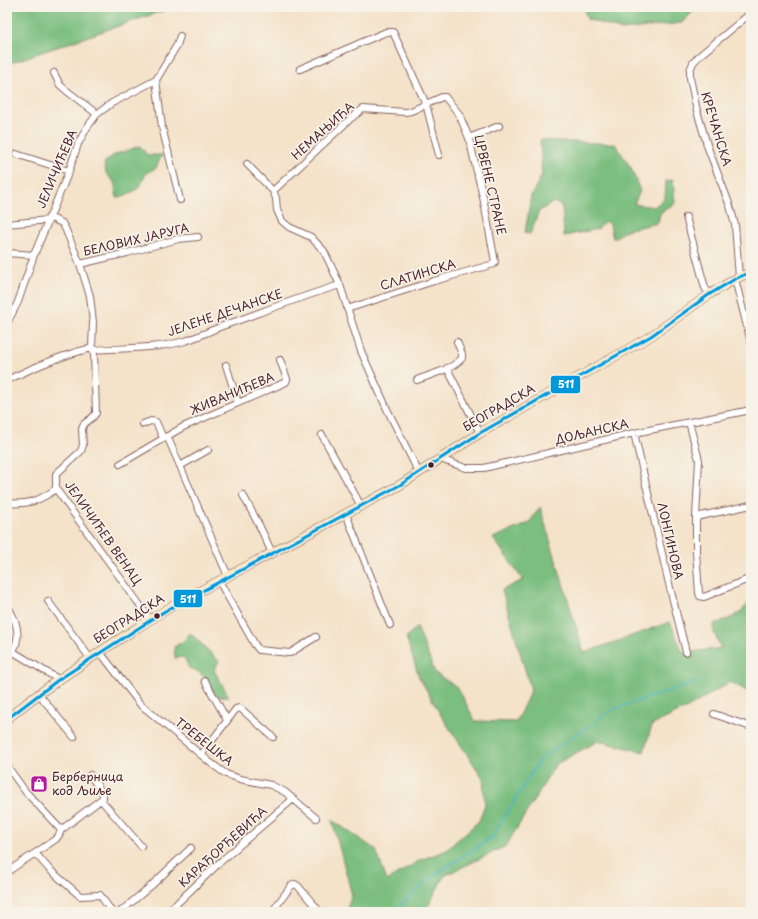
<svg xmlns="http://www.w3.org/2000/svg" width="758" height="919" font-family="'Playpen Sans',sans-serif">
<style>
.forest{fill:#7bbe80;stroke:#626e56}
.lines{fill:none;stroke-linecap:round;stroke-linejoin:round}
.stream{stroke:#48b5c3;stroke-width:1.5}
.minor-casing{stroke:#866362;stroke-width:8}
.secondary-casing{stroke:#866362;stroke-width:10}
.minor{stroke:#fff;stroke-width:6}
.secondary{stroke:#fbe6c3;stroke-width:9}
.bus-1-casing{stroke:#f7f3e8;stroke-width:6}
.bus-1{stroke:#0098da;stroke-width:3}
.bus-dot{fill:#4a1f2b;stroke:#f7f3e8;stroke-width:1.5}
.labels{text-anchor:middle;stroke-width:3.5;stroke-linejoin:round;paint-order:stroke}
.street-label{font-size:12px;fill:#4a1f2b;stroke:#f7f3e8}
.poi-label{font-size:12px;fill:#4a1f2b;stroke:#f7f3e8;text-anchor:start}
.line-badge{stroke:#f7f3e8;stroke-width:1.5}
.badge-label{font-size:11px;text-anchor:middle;font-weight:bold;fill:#fff}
</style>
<rect width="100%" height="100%" fill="#f7f3e8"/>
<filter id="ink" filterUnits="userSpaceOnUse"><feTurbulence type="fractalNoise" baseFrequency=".025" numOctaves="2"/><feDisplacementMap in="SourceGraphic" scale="8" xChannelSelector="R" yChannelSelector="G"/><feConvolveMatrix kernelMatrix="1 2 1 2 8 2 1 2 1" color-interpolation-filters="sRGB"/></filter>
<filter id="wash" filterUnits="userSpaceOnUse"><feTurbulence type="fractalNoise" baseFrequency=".012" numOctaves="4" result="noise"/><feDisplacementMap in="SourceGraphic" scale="16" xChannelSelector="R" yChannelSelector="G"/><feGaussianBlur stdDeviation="0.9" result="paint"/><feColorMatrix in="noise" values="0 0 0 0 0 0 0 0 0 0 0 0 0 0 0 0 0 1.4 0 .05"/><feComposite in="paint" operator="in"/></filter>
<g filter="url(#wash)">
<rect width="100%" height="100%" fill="#f4e2c9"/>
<!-- forest -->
<path class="forest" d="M 7,7 L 174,7 L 7,64 Z
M 583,7 L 697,7 L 682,23 L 622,30 L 587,19 Z
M 540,140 L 615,144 L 631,168 L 640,191 L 634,204 L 654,207 L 665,198 L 666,181 L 673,180 L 675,203 L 660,213 L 658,223 L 626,230 L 613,239 L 610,224 L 605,221 L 598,229 L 564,236 L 562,206 L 554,202 L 539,211 L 530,234 L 525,233 L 531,196 L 542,175 Z
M 140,146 L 147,155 L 162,155 L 156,168 L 146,173 C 140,191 134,192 117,198 L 114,182 L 106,173 L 104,163 L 114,155 Z
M 540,507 L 584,653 L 670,622 L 683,653 L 721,648 L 714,633 L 714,624 C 734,617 739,617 751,599 L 751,693 L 730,682 L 691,706 L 652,725 L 644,752 L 598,741 L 556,764 L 506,846 L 444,876 L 425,912 L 346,912 L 352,895 L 332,820 L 376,850 L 387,881 L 420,860 L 445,851 L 479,821 L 485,804 L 483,778 L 442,717 L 419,677 L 406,637 L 417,627 L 435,673 L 458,688 L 475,721 L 516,722 L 531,690 L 502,590 L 523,580 L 493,538 L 529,523 Z
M 190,633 L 219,661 L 214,670 L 229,697 L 216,696 C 208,683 205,672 189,668 L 184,657 L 175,658 L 174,647 L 184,641 Z"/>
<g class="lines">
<!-- stream -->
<path class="stream" d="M 393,912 L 436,874 L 492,837 L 540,759 L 614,709 L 696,682"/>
</g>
</g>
<g filter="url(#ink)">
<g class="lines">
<!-- minor casing -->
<g class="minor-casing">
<path id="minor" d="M 300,69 L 386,32 L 393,32 L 426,104 L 439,155
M 54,73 L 60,85 L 67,91 L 97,114
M 156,80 L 162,127 L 180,200
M 469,138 L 499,126
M 16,154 L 69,171
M 247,164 L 273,191 L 276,198 L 277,210 L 282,221 L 289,227 L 311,237 L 324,251 L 340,285 L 361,351 L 387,409 L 419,473
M 273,191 L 350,119 L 363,109 L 405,112 L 411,111 L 442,97 L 445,97 L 459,114 L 469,138 L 483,197 L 495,262 L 494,264 L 434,281 L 347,309
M 49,217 L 62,223 L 65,228 L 80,264 L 90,296 L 93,322 L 92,348 L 94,354 L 96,413 L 93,417 L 84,424 L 82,429 L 83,445 L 81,451 L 56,474 L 56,489 L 150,619
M 686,217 L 705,288 L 710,294
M 7,224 L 48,220
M 7,253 L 34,255
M 80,264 L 127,253 L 178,239 L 198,237
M 739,277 L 735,225 L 730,206 L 708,148 L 697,111 L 690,78 L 690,70 L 693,63 L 699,56 L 751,13
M 735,279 L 751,342
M 7,323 L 18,302 L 34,255 L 69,171 L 78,144 L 86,129 L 97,114 L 112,103 L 156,80 L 177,45 L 180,36
M 92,348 L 95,350 C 125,348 156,349 185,341 C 201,336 215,328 231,323 C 267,310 303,296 340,285
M 226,365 L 238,403
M 447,368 L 480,433
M 7,380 C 35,367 62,355 92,348
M 417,380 C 431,374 452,370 462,358 L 462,354 L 457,342
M 689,422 L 699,460 L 696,517 L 696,552 L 699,593 L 700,596 L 704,597 L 751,578
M 143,424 L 151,421 L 156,422 L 163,438
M 634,433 L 670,588 L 686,652
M 322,435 L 361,506
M 167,436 L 228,576
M 440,459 L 466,468 L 484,468 L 634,433 L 751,410
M 120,464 L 183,427 L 286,382 L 287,379 L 280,360
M 180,466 L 208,450
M 243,495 L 260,527 L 272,553
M 7,503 C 28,505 39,501 56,489
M 346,514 L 390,625
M 696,517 L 751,505
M 219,581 L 255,645 L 259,650 L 290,653 L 316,637
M 48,601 L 90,658
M 7,605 C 16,620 22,635 13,651
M 7,648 L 58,679
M 100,652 L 140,704 L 212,764 L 226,774 L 240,779 L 271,785 L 285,792 L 316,818
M 205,681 L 227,720
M 38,693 L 74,737
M 714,714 L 751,727
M 201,755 L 236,709 L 240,708 L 273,737
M 7,766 L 25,791 L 61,830
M 101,800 L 141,846
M 61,830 L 103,798 L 103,794 L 90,775
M 36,854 L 49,869 L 80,896 L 100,895 L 112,912
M 7,872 L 56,839 L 59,835 L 61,830
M 120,912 L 152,885 L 191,848
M 168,912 L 219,863 L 293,799
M 272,912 L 291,886 L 295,884 L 298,886 L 320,912"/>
</g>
<!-- secondary casing -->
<g class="secondary-casing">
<path id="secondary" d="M 7,719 C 40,691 76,668 112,644 C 136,629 158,614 183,600 L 400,485 L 480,433 L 651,336 L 710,294 L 735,279 L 751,272"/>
</g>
<!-- minor -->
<use href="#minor" class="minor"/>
<!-- secondary -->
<use href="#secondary" class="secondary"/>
<!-- bus-1 casing -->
<g class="bus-1-casing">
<path id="bus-1" d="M 7,719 L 58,680 L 165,611 L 400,485 L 480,433 L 651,336 L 710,294 L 735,279 L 751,272"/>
</g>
<!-- bus-1 -->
<use href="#bus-1" class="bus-1"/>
</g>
</g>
<!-- icons -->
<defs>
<g id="shop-square" transform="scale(0.9)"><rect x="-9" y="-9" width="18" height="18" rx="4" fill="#b5179e" stroke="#f7f3e8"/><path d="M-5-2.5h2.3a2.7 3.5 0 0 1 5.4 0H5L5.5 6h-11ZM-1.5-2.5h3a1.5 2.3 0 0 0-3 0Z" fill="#fff"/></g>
</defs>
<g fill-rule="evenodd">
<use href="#shop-square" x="39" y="784"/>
</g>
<!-- markers -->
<g class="bus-dot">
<circle cx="431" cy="465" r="3.5"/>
<circle cx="157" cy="616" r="3.5"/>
</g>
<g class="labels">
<!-- street labels -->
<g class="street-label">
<text transform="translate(716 129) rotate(73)" y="4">КРЕЧАНСКА</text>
<text transform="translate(323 131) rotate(-42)" y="4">НЕМАЊИЋА</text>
<text transform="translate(57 169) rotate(-67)" y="4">ЈЕЛИЧИЋЕВА</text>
<text transform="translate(490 185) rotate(77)" y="4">ЦРВЕНЕ СТРАНЕ</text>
<text transform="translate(136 240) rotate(-13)" y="4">БЕЛОВИХ ЈАРУГА</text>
<text transform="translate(418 275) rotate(-17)" y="4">СЛАТИНСКА</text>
<text transform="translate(225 313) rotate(-19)" y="4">ЈЕЛЕНЕ ДЕЧАНСКЕ</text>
<text transform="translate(232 394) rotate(-23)" y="4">ЖИВАНИЋЕВА</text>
<text transform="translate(499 408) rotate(-30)" y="4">БЕОГРАДСКА</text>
<text transform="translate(592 432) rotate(-13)" y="4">ДОЉАНСКА</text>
<text transform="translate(103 533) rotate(55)" y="4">ЈЕЛИЧИЋЕВ ВЕНАЦ</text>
<text transform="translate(670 541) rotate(77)" y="4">ЛОНГИНОВА</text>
<text transform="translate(129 619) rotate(-32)" y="4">БЕОГРАДСКА</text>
<text transform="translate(204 742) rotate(38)" y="4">ТРЕБЕШКА</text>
<text transform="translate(223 847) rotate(-42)" y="4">КАРАЂОРЂЕВИЋА</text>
</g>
<!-- poi labels -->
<g class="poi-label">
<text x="52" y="781">Берберница<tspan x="52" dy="14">код Љиље</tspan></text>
</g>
</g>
<g class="line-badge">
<rect x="550" y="375" width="31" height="19" rx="4" fill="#0098da"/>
<rect x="173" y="589" width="30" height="19" rx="4" fill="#0098da"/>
</g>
<g class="badge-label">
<text x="566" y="388">511</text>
<text x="188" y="603">511</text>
</g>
<!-- margin -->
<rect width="758" height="919" fill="none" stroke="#f7f3e8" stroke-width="24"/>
</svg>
